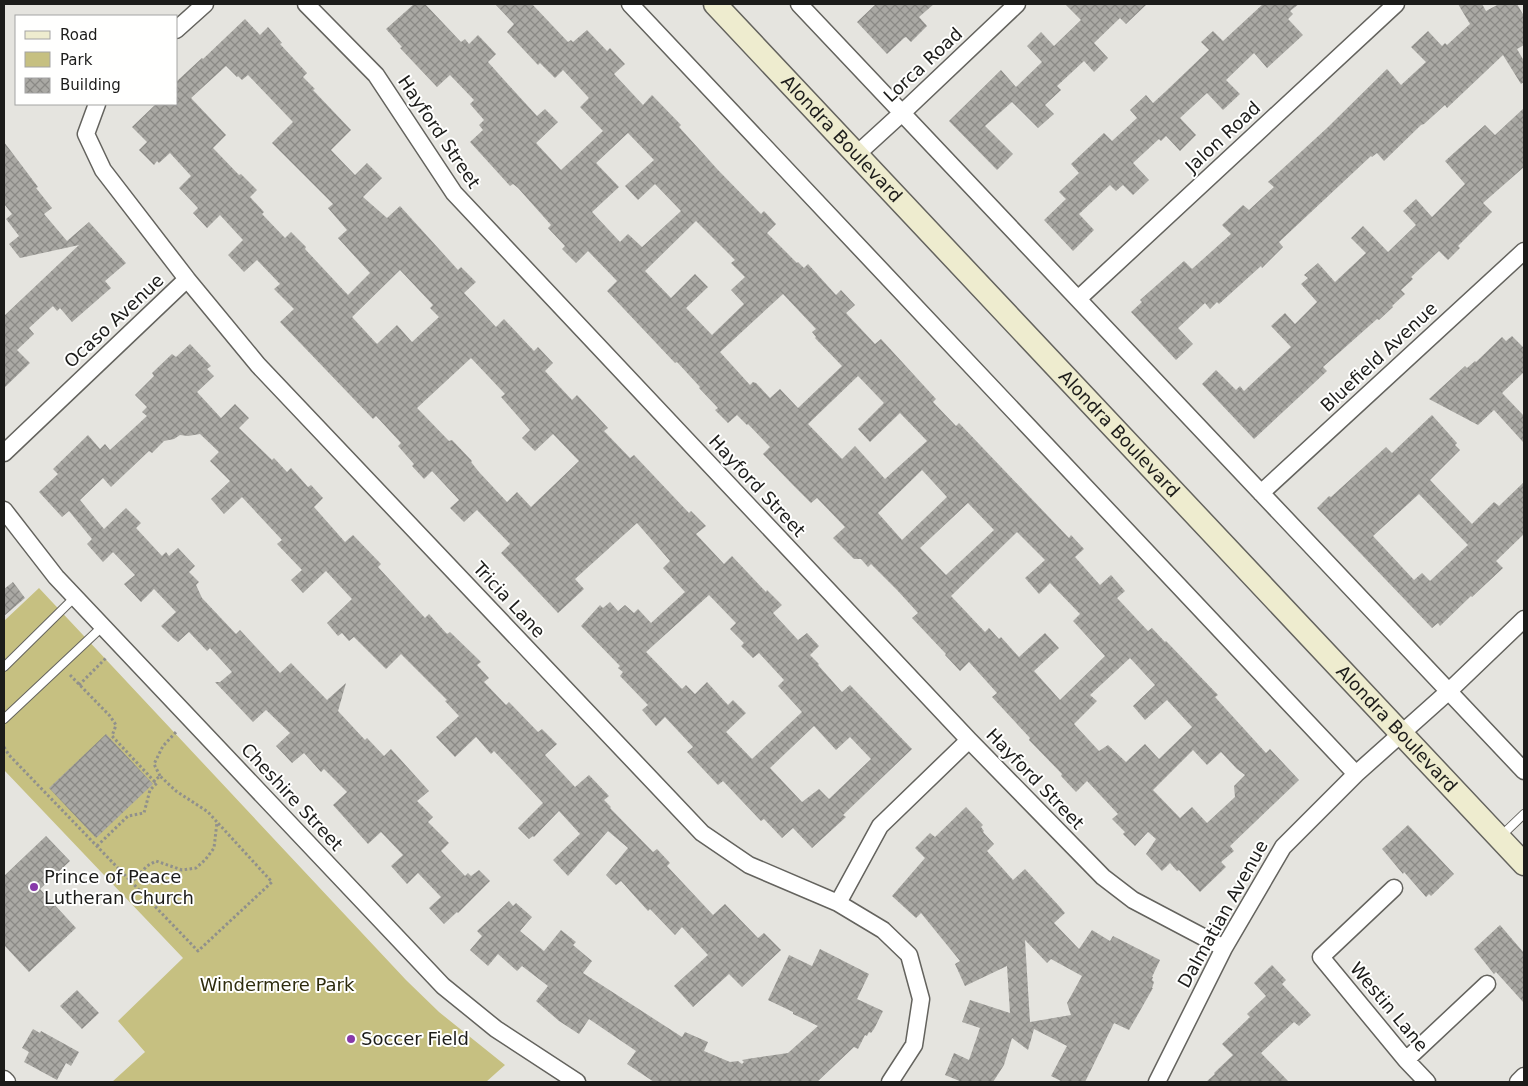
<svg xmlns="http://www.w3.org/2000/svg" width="1528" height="1086" font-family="'DejaVu Sans',sans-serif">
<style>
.park{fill:#c6c081}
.building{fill:url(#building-cross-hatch);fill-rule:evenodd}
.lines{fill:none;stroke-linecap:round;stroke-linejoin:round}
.lane-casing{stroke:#64635e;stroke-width:10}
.street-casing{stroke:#64635e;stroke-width:19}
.secondary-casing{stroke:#64635e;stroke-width:25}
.path{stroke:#90908c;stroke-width:3;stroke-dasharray:2.5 2.5;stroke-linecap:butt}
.lane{stroke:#fff;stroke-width:8}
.street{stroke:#fff;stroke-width:16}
.secondary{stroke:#eeeccf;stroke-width:22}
.poi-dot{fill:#8739a9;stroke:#fffffe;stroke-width:2}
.labels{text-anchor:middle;stroke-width:4;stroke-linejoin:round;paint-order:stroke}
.street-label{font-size:18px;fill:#1c1c1a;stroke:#fffffe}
.poi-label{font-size:18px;fill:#1c1c1a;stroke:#fffffe;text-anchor:start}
.park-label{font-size:18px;fill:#2d2b0d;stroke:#fffffe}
</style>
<defs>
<pattern id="building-cross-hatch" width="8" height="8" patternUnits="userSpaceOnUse" patternTransform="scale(1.25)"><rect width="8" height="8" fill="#aaa9a4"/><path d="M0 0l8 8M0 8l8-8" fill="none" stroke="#8a8985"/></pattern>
</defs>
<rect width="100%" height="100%" fill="#e5e4df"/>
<!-- park -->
<path class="park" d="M 39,588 L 406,980 L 439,1012 L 505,1065 L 486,1082 L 112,1082 L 145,1052 L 118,1021 L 183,958 L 4,770 L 4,621 Z"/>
<!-- building -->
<path class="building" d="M 414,4 L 425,4 L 461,42 L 465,39 L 469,44 L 478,35 L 496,54 L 488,62 L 505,81 L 537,116 L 545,109 L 558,122 L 536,143 L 561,170 L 603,131 L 580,107 L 589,98 L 563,70 L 555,78 L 540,63 L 538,65 L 507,32 L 514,24 L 495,4 L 532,4 L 568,42 L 571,40 L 573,42 L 587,30 L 607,51 L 610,48 L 625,64 L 614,74 L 643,105 L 652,95 L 681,125 L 679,127 L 718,170 L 761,214 L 764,211 L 776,224 L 767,233 L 797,263 L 798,262 L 804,268 L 808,264 L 836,295 L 841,290 L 855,305 L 846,313 L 875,344 L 881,339 L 936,399 L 933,402 L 956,426 L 959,423 L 1069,538 L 1071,535 L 1084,549 L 1075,557 L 1100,585 L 1111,575 L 1125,591 L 1117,598 L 1148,631 L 1152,628 L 1165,642 L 1166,641 L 1218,695 L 1215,697 L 1266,753 L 1270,749 L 1299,780 L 1230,846 L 1234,851 L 1221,862 L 1226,867 L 1200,892 L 1179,870 L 1177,871 L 1170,863 L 1162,871 L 1146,854 L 1156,839 L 1148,832 L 1135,846 L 1123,834 L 1125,832 L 1112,819 L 1118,814 L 1087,781 L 1076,792 L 1061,776 L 1062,774 L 1029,740 L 1030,738 L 992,697 L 997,693 L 969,662 L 960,671 L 945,655 L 946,654 L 912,618 L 918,613 L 897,590 L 871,564 L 868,567 L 861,559 L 854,559 L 833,538 L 845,527 L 817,498 L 811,503 L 792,484 L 763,454 L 770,447 L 748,424 L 747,425 L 737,415 L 728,423 L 715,410 L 718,408 L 699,388 L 700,387 L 677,362 L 675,363 L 607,291 L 617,281 L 588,251 L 576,263 L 562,249 L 565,246 L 548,228 L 551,225 L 518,188 L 513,184 L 510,186 L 470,142 L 483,130 L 479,125 L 484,120 L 470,104 L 474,100 L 450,75 L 437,87 L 400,48 L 402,47 L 386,29 ZM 628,133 L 654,160 L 625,186 L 638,200 L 655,184 L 681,211 L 642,247 L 628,234 L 620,242 L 592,212 L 619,187 L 596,163 ZM 696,221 L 735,260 L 731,263 L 745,277 L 731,290 L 744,304 L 712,335 L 686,308 L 708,287 L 695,274 L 671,298 L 645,271 ZM 783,294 L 816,329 L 812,332 L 816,337 L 815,338 L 842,366 L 798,408 L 780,389 L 770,398 L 756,383 L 753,382 L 750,385 L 720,352 ZM 858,376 L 884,403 L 858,429 L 870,442 L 900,413 L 927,441 L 885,479 L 855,446 L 842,459 L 808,424 ZM 922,470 L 947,497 L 902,540 L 878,513 ZM 968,503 L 994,530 L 946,575 L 920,548 ZM 1017,532 L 1045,560 L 1025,578 L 1039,594 L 1050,583 L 1080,614 L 1073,621 L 1105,656 L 1060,700 L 1034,671 L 1059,648 L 1045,633 L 1019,657 L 1001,637 L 999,639 L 989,628 L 985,632 L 951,596 ZM 1130,658 L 1155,685 L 1133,706 L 1145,720 L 1167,700 L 1192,727 L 1159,759 L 1145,744 L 1126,762 L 1108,745 L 1099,751 L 1074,724 L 1097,701 L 1090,695 ZM 1193,750 L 1207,765 L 1221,752 L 1237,769 L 1245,775 L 1234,786 L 1235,797 L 1207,823 L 1192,807 L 1180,818 L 1153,790 Z
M 876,4 L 934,4 L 919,17 L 927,26 L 911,42 L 906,37 L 904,38 L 887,54 L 857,22 Z
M 1065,4 L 1147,4 L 1126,24 L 1120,18 L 1094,43 L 1108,58 L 1094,72 L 1084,61 L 1057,86 L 1061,90 L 1045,105 L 1054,114 L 1038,128 L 1012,102 L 985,126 L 1013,154 L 997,170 L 949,121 L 1001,70 L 1016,87 L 1042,62 L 1027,46 L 1041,32 L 1054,46 L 1081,20 Z
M 1263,4 L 1299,4 L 1290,11 L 1293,14 L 1288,19 L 1303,35 L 1267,68 L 1254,53 L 1226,80 L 1240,94 L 1223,110 L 1207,93 L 1180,118 L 1196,135 L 1180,151 L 1166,136 L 1161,141 L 1159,139 L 1133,163 L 1149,180 L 1133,195 L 1123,185 L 1116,191 L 1110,185 L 1079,214 L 1094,230 L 1073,251 L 1044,220 L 1066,199 L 1059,192 L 1079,173 L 1071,164 L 1104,133 L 1112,141 L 1137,118 L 1130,110 L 1146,95 L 1153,103 L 1165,92 L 1209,50 L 1201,42 L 1213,31 L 1223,41 Z
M 1458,4 L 1482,4 L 1486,11 L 1499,4 L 1517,4 L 1524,16 L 1524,45 L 1517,49 L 1524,61 L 1524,82 L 1521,84 L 1503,55 L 1447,108 L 1445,105 L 1424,124 L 1421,125 L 1384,161 L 1377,153 L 1372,157 L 1371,156 L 1279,242 L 1283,247 L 1262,268 L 1261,266 L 1219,304 L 1217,302 L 1210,309 L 1205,303 L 1178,328 L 1193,344 L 1176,360 L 1131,312 L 1142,302 L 1140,300 L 1184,261 L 1192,269 L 1231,234 L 1222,225 L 1243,205 L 1249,210 L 1274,187 L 1268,182 L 1327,128 L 1387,69 L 1401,85 L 1426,62 L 1411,47 L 1428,31 L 1442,46 L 1445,43 L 1447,45 L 1470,24 Z
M 245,19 L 260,35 L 268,27 L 282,43 L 280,44 L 307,73 L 303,77 L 315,89 L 313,90 L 351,130 L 331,150 L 355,175 L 367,163 L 382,178 L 363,197 L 387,218 L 400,206 L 458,270 L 461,267 L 476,282 L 464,293 L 496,327 L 504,319 L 534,351 L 538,347 L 553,363 L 545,371 L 572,400 L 577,395 L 608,428 L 604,431 L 630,458 L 634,455 L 689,513 L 691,511 L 706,526 L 696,534 L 724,564 L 732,556 L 766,592 L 767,590 L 782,605 L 773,613 L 798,640 L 807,633 L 819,646 L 810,655 L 819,664 L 818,665 L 842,692 L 850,685 L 912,749 L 843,815 L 846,817 L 812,848 L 793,828 L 782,838 L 764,819 L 761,821 L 723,781 L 718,785 L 687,752 L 693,747 L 665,717 L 656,726 L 642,710 L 648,705 L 620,676 L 623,672 L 618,668 L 620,666 L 581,626 L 600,605 L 603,608 L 610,602 L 618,611 L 625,605 L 634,613 L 638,609 L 651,623 L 685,592 L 663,568 L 670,561 L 637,523 L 575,579 L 584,589 L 558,613 L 501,553 L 510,544 L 477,510 L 464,522 L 450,508 L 459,500 L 432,471 L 424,479 L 412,466 L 414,464 L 398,446 L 401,443 L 376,416 L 373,419 L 280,322 L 294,309 L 274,289 L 280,284 L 257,260 L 244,272 L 228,255 L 243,240 L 220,215 L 207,228 L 193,213 L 198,208 L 179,188 L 191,176 L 170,153 L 159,163 L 157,161 L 154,165 L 139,150 L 147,142 L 132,127 L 156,104 L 176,104 L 176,82 L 202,58 L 203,59 ZM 226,66 L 237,77 L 238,76 L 242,80 L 248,75 L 293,122 L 272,143 L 333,204 L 328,208 L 347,230 L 338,238 L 370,273 L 348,295 L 305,249 L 306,247 L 291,232 L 285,238 L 262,214 L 264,212 L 250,197 L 257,190 L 241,174 L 239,175 L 213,148 L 226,135 L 191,98 ZM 400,270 L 433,305 L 430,308 L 439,317 L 412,342 L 397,325 L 377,344 L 352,317 ZM 471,358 L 505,394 L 501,397 L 530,430 L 522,438 L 535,451 L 553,434 L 579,461 L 531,507 L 517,492 L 507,502 L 479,472 L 471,462 L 472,461 L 452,440 L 449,441 L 417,408 ZM 709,595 L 736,623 L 730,629 L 744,643 L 741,646 L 753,658 L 759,653 L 784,680 L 778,686 L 802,712 L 752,759 L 726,732 L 746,713 L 733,700 L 728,705 L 707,682 L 695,694 L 686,685 L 682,689 L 646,652 ZM 814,726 L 836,750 L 850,737 L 871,759 L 829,799 L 819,789 L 802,802 L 770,768 Z
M 1524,108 L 1524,167 L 1483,203 L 1492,212 L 1458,246 L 1460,248 L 1448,260 L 1439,251 L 1411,277 L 1413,279 L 1401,290 L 1405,294 L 1392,306 L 1393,307 L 1379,320 L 1377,319 L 1323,367 L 1327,371 L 1254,439 L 1202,384 L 1216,370 L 1236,390 L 1240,386 L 1244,391 L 1291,347 L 1271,326 L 1285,313 L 1295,324 L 1317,302 L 1301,284 L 1308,278 L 1304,275 L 1318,263 L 1335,282 L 1366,253 L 1351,238 L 1363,226 L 1388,252 L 1416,225 L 1403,211 L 1416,199 L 1432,217 L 1465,184 L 1445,161 L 1485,125 L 1495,135 Z
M 4,142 L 38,187 L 36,188 L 52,208 L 44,214 L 67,241 L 89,222 L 126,263 L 105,281 L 111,288 L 72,322 L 60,308 L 57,311 L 53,306 L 29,328 L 34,334 L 17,350 L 30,363 L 4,388 L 4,316 L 79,245 L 20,258 L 9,244 L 19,236 L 6,219 L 12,214 L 4,204 Z
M 1512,336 L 1524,348 L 1524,372 L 1502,393 L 1524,416 L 1524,443 L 1494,410 L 1478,425 L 1429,399 L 1465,366 L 1467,368 L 1475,361 L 1476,362 L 1502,337 L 1506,341 Z
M 190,344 L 211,366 L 207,369 L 214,376 L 197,392 L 221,418 L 235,404 L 249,418 L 239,428 L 272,460 L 274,458 L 287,472 L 291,468 L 308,487 L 311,485 L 323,498 L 314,507 L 345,542 L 353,535 L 381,564 L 378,567 L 425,618 L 429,614 L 447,634 L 450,632 L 481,662 L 477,665 L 489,678 L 484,682 L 506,705 L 509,702 L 538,732 L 542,729 L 557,744 L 545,755 L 575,787 L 589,775 L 609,796 L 604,800 L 611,807 L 610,808 L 653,852 L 657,849 L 670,863 L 667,866 L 713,915 L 725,904 L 758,938 L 764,933 L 781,950 L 742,987 L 729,974 L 693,1007 L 674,986 L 708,955 L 682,927 L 675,935 L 650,909 L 648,911 L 621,881 L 616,885 L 606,875 L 628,848 L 608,831 L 568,876 L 553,860 L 580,834 L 559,811 L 534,837 L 533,836 L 529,839 L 518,828 L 543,803 L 494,751 L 491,754 L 476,737 L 455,757 L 436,737 L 459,716 L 445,701 L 447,700 L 401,654 L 386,669 L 354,637 L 349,641 L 342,633 L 338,636 L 327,623 L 352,599 L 326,571 L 303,593 L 291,580 L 302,570 L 277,544 L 282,540 L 242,497 L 224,514 L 211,499 L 230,481 L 210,461 L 219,452 L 200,434 L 188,436 L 180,435 L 174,439 L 164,441 L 152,453 L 149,451 L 111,487 L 103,478 L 80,500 L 104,529 L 126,508 L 141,523 L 136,528 L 162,556 L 166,552 L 169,556 L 178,548 L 195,566 L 189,572 L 199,582 L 196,585 L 202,598 L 236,634 L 240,630 L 280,673 L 291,663 L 327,700 L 346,683 L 338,711 L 365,740 L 367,738 L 384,756 L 391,749 L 429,791 L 417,801 L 433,817 L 428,822 L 449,843 L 441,851 L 465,876 L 468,873 L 471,876 L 479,870 L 490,881 L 458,913 L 457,912 L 444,924 L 429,908 L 441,897 L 418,873 L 407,884 L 391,866 L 403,855 L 381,832 L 368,844 L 333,805 L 347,792 L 324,769 L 321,772 L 304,753 L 292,763 L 276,746 L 290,733 L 266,710 L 253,722 L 215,682 L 220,682 L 232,672 L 210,648 L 207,651 L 189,632 L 178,642 L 174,639 L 161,626 L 176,612 L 154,589 L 141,602 L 124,584 L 135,575 L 113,552 L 103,562 L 87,544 L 92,539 L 69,511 L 62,517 L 39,492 L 58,474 L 53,469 L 88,435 L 100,449 L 105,444 L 110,450 L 147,416 L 142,412 L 147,407 L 135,395 L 154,376 L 152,373 L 172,354 L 176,357 Z
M 1432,415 L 1457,443 L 1455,445 L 1460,450 L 1430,480 L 1472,524 L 1494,502 L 1499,506 L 1524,482 L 1524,534 L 1496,561 L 1503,568 L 1472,597 L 1471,596 L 1440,626 L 1438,623 L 1432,628 L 1317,508 L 1329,496 L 1331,497 L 1386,447 L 1392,453 ZM 1419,494 L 1468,545 L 1430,581 L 1422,573 L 1414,580 L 1373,536 Z
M 13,582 L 25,598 L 4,616 L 4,589 Z
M 106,734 L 153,784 L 96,838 L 49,788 Z
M 966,807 L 983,825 L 981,827 L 984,831 L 983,832 L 994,844 L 987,851 L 1013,880 L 1025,869 L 1060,907 L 1065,913 L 1054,923 L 1079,949 L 1092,930 L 1110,941 L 1113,936 L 1160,960 L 1152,977 L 1153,977 L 1152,980 L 1154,982 L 1152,988 L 1153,988 L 1129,1030 L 1114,1023 L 1085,1082 L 1063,1082 L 1051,1076 L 1067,1046 L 1034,1029 L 1028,1050 L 1012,1038 L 1004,1065 L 993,1082 L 962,1082 L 945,1075 L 954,1053 L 969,1060 L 980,1028 L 962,1022 L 970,1000 L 1010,1013 L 1007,966 L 965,986 L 955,964 L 960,961 L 921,913 L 916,918 L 892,896 L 925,858 L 915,848 L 930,833 L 935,837 ZM 1025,940 L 1047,963 L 1051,959 L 1082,976 L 1067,1003 L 1071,1015 L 1030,1022 Z
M 1408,825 L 1454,874 L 1431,896 L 1429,894 L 1426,897 L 1404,872 L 1403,874 L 1382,849 Z
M 46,836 L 70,861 L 40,889 L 76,928 L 29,972 L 4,945 L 4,876 Z
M 509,901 L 513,906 L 516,903 L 532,917 L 520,931 L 544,951 L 561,930 L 576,942 L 573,945 L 592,961 L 583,973 L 682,1037 L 685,1032 L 708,1042 L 704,1051 L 730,1062 L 738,1061 L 742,1064 L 744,1062 L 742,1060 L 747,1059 L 788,1053 L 818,1026 L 793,1014 L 793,1012 L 768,1000 L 789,955 L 812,966 L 820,949 L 869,974 L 857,999 L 883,1011 L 874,1029 L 871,1033 L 869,1032 L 867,1036 L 865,1035 L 858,1049 L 854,1047 L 817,1082 L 654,1082 L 627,1064 L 636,1051 L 589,1019 L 579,1034 L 559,1021 L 536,1001 L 548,986 L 522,966 L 517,971 L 498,954 L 488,966 L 470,950 L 482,936 L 477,931 Z
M 1500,925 L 1524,953 L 1524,1003 L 1496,972 L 1494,974 L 1474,949 Z
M 1272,965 L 1286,980 L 1282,984 L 1311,1015 L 1299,1026 L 1294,1022 L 1261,1053 L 1289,1082 L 1206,1082 L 1215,1074 L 1214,1073 L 1233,1055 L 1222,1044 L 1250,1017 L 1247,1014 L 1266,996 L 1254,983 Z
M 77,990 L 99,1013 L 82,1029 L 60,1006 Z
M 33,1029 L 40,1033 L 41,1031 L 79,1052 L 71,1066 L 66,1063 L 57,1080 L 24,1062 L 29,1052 L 22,1048 Z"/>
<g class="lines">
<!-- lane casing -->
<g class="lane-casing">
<path id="lane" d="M 4,667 L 75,597
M 4,719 L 103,626
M 1500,837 L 1524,814"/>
</g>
<!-- street casing -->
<g class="street-casing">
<path id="street" d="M 306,4 L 376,75 L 454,193 L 969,740 L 1103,877 L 1133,900 L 1224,948
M 630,4 L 1356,774
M 799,4 L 1524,771
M 176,30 L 205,4
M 856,155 L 902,113 L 1017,4
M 187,279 L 258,365 L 702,833 L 749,865 L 838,903 L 883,930 L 909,955 L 921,999 L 914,1045 L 890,1082
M 1078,299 L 1396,4
M 4,453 L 187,279 L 103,170 L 86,134 L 97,104
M 1261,493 L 1524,251
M 4,510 L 56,577 L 443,986 L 496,1029 L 577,1082
M 1394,888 L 1321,957 L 1406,1060 L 1427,1082
M 838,903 L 880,826 L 969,740
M 1406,1060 L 1487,984
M 4,1079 L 7,1082
M 1157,1082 L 1224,948 L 1283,847 L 1356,774 L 1449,691 L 1524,619
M 1518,1082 L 1524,1076"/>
</g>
<!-- secondary casing -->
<g class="secondary-casing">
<g id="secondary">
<path id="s1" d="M 715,4 L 1524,864"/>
</g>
</g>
<!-- path -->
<path class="path" d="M 70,675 L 110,716 L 116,725 L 112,736 L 154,781 L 160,776 L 176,791 L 208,812 L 217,822 L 214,848 L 205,860 L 196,868 L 182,870 L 156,861 L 147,866 L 132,882
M 79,685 L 107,657
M 4,747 L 9,755 L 198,951 L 272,882 L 217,822
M 160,776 L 154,764 L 163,746 L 177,731
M 97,846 L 128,816 L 144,813 L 150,790 L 157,783 L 154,781
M 453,1047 L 469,1030"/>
<!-- lane -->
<use href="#lane" class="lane"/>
<!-- street -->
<use href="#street" class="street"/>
<!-- secondary -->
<use href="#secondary" class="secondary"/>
</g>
<!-- markers -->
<g class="poi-dot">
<circle cx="34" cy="887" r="5"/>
<circle cx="351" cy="1039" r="5"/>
</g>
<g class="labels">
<!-- street labels -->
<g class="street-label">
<text transform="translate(923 65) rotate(-43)" y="6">Lorca Road</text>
<text transform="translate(439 132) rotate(56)" y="6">Hayford Street</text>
<text transform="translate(1223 137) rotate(-43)" y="6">Jalon Road</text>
<text dy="6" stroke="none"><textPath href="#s1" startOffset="185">Alondra Boulevard</textPath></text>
<text transform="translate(114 321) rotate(-43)" y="6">Ocaso Avenue</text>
<text transform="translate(1379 357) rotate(-43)" y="6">Bluefield Avenue</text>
<text dy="6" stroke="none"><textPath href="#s1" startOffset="590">Alondra Boulevard</textPath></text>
<text transform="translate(757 486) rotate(47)" y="6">Hayford Street</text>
<text transform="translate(509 600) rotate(47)" y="6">Tricia Lane</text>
<text dy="6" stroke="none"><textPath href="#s1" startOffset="995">Alondra Boulevard</textPath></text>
<text transform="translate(1035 779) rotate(46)" y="6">Hayford Street</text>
<text transform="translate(292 797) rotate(47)" y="6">Cheshire Street</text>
<text transform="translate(1223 914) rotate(-61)" y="6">Dalmatian Avenue</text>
<text transform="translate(1389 1007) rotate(50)" y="6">Westin Lane</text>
</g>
<!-- poi labels -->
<g class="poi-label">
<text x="44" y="883">Prince of Peace<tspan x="44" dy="21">Lutheran Church</tspan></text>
<text x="361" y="1045">Soccer Field</text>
</g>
<!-- park labels -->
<g class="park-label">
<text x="277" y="991">Windermere Park</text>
</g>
</g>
<!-- border -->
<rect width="1528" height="1086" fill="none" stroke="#1c1c1a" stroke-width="10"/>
<!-- legend -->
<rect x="15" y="15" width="162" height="90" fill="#fffffe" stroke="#a4a4a3"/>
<rect x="25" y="31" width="25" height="8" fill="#eeeccf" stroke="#a4a4a3"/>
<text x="60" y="40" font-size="15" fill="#1c1c1a">Road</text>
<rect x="25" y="52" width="25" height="15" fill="#c6c081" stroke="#a4a4a3"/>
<text x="60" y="65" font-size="15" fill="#1c1c1a">Park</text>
<rect x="25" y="78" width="25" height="15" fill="url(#building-cross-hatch)" stroke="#a4a4a3"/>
<text x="60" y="90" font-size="15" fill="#1c1c1a">Building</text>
</svg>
